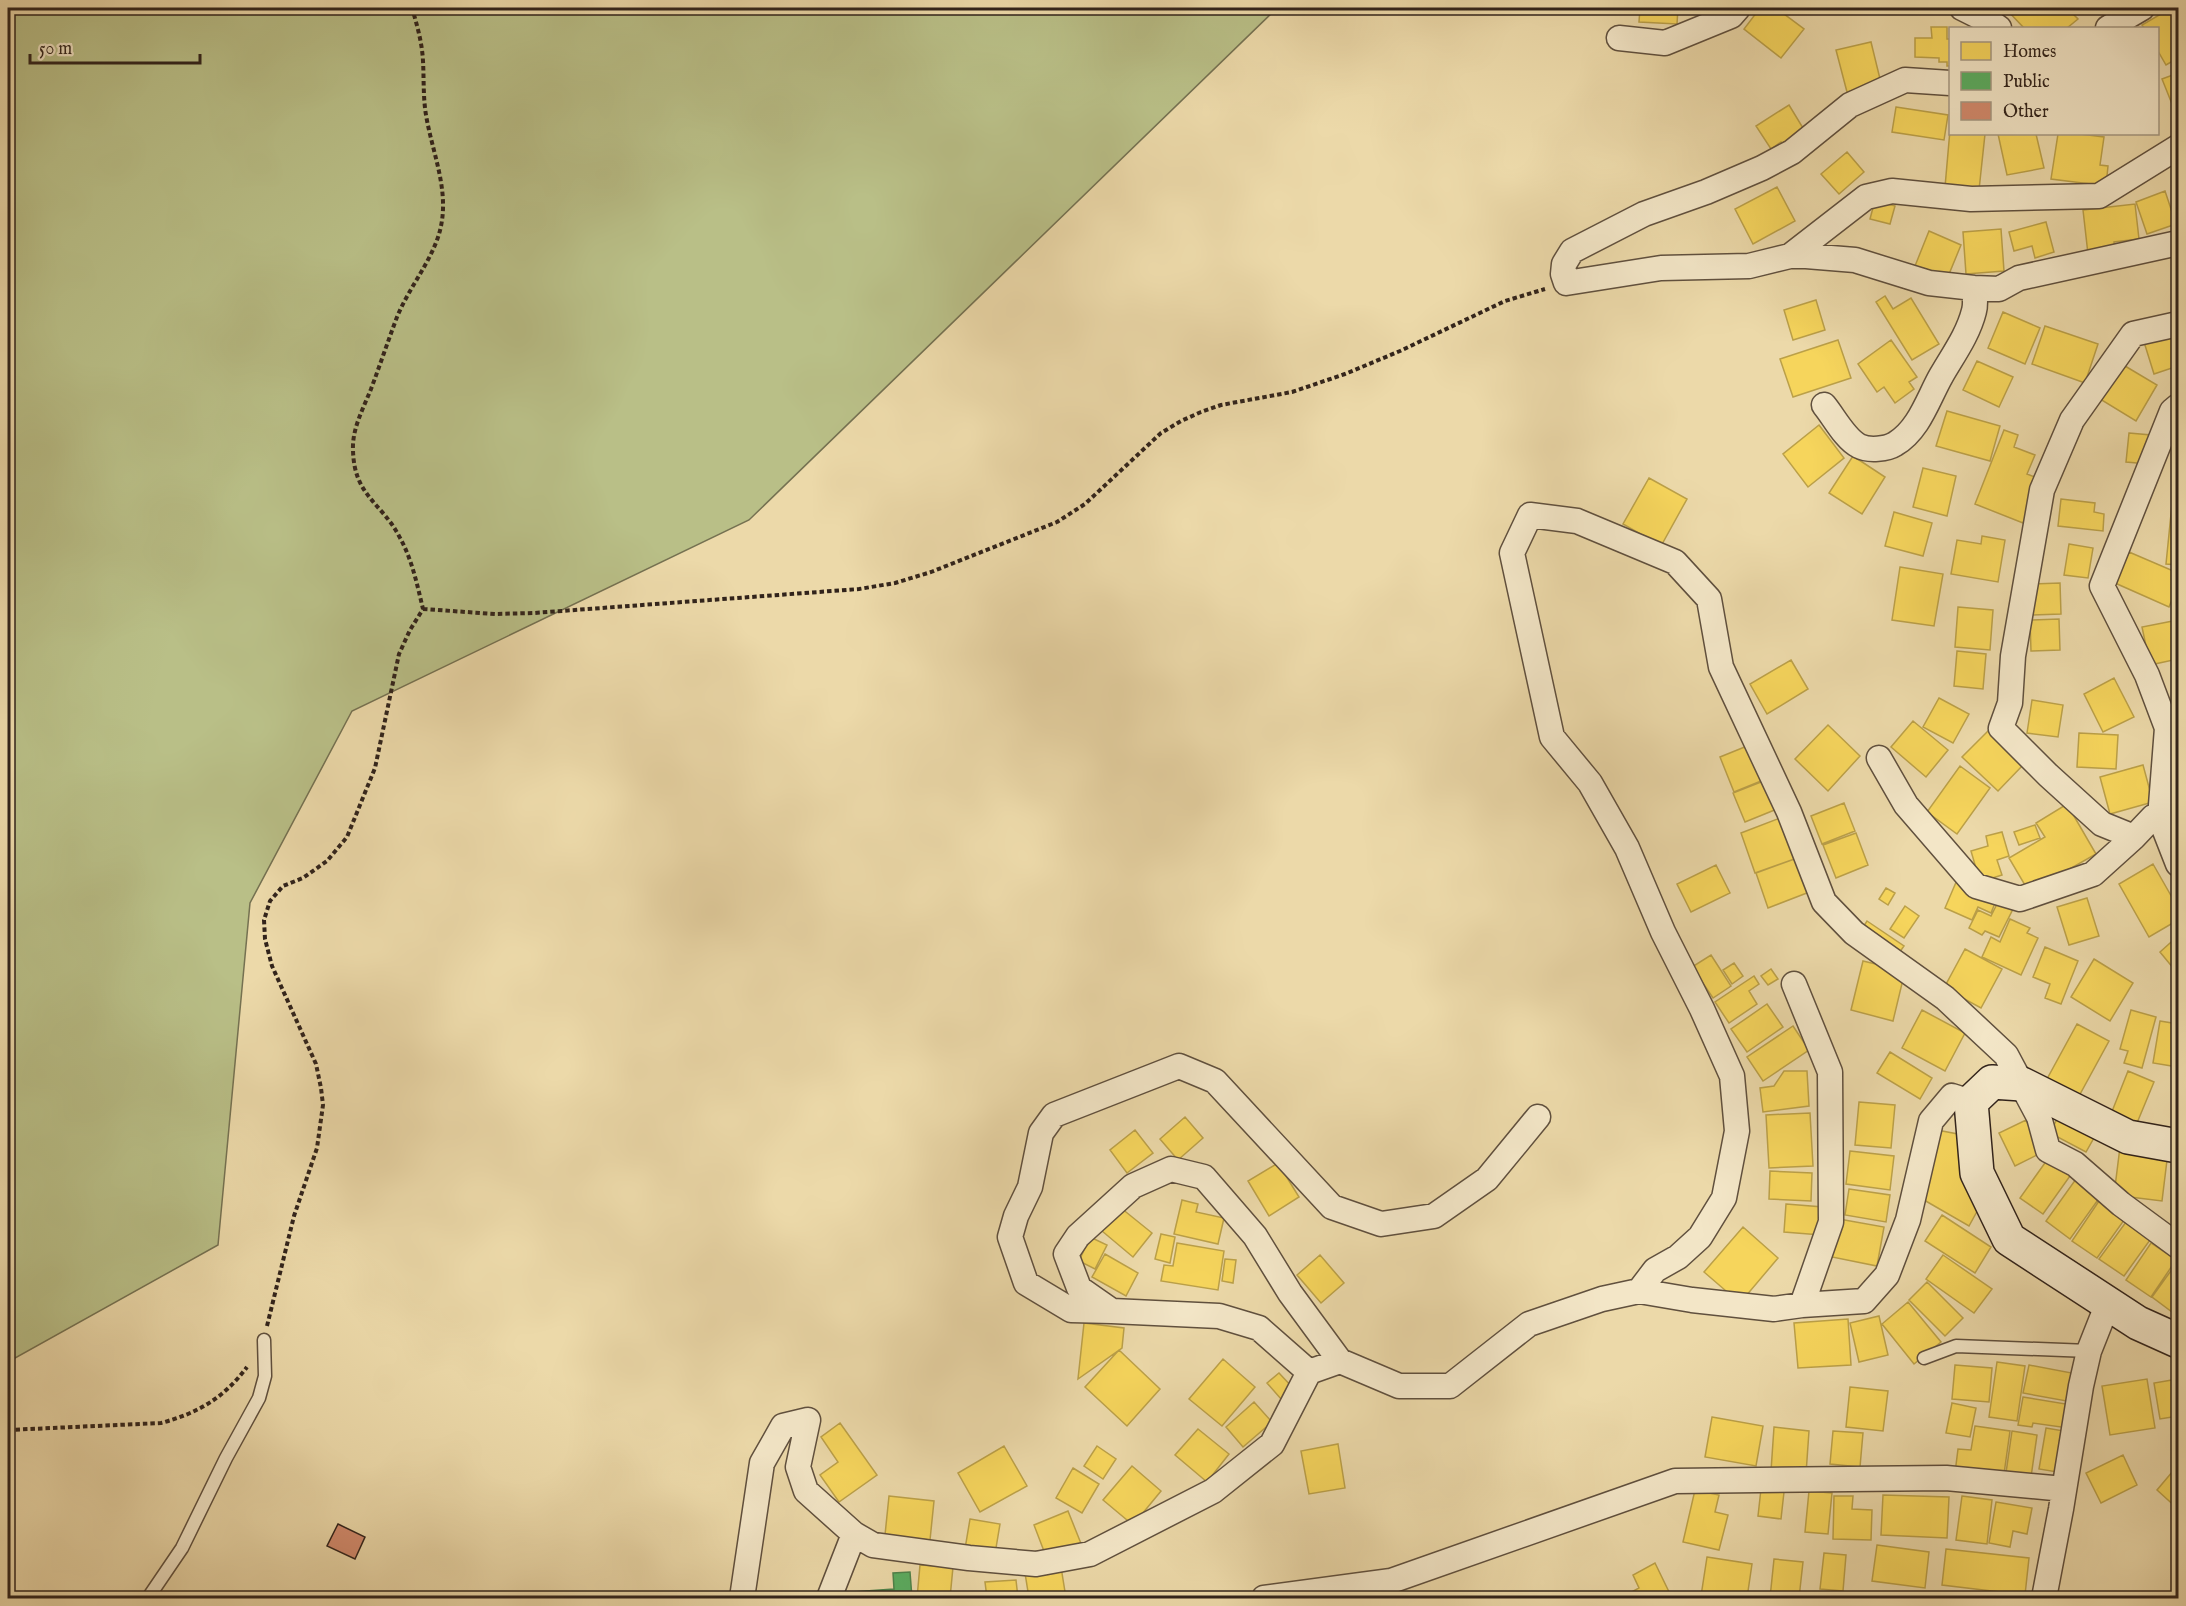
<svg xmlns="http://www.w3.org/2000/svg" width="2186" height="1606" font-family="'IM FELL English',serif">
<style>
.green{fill:#b9bf87;stroke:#757151;stroke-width:1.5}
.homes{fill:#f6d55c;stroke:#bba048;stroke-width:1.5}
.public{fill:#5aae61;stroke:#4e844c;stroke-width:1.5}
.building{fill:#d28a6d;stroke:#31231b;stroke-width:1.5}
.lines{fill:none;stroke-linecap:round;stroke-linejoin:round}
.lane-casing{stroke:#60503e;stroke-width:15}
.street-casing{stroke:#60503e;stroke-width:27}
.secondary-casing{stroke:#31231b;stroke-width:36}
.path{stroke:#31231b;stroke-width:4;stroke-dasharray:4.5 3;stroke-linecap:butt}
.lane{stroke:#f3e6c7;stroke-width:12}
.street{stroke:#f3e6c7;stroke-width:24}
.secondary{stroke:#f3e6c7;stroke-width:33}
</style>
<rect width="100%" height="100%" fill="#ecd9a9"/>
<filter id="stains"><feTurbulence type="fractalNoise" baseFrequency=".00333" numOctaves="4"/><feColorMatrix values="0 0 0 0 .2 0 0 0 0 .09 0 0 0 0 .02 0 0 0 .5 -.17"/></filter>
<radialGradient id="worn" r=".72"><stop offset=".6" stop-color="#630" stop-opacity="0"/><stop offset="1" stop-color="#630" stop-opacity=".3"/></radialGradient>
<!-- green -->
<path class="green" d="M 8,8 L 1277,8 L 749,520 L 352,711 L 250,903 L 218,1245 L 8,1362 Z"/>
<!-- homes -->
<path class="homes" d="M 1640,8 L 1678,8 L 1677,24 L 1639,22 Z
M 1760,8 L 1776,8 L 1804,29 L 1781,58 L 1744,29 Z
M 2005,8 L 2067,8 L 2078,19 L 2067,28 L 2024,28 Z
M 2171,8 L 2178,20 L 2178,58 L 2166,65 L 2158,51 L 2158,28 L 2144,28 L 2142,25 Z
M 1931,27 L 1947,27 L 1947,39 L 1950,39 L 1950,66 L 1947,66 L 1947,62 L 1939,62 L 1939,58 L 1915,57 L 1915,38 L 1932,38 Z
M 1871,42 L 1881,83 L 1847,92 L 1836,50 Z
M 2178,73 L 2178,119 L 2162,79 Z
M 1789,105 L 1803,128 L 1787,151 L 1781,142 L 1771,149 L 1756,126 Z
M 1896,107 L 1948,115 L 1944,140 L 1892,132 Z
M 1950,130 L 1950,134 L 1985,134 L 1979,190 L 1945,187 Z
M 1998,134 L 2036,134 L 2044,168 L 2007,175 Z
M 2058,134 L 2080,134 L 2104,137 L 2100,165 L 2108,166 L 2106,186 L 2051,179 Z
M 1847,152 L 1864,172 L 1839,194 L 1821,174 Z
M 1777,187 L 1795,221 L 1753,244 L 1735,209 Z
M 2165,191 L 2176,224 L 2147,234 L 2136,202 Z
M 1875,200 L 1895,206 L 1890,224 L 1870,219 Z
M 2135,204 L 2139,239 L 2114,242 L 2115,251 L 2088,254 L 2083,210 Z
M 2046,222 L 2054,252 L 2035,258 L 2032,246 L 2014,251 L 2009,232 Z
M 2001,229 L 2004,271 L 1966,274 L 1963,232 Z
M 1929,231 L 1961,245 L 1947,279 L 1915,266 Z
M 1885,296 L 1893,309 L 1911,298 L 1939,344 L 1912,360 L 1876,302 Z
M 1816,300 L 1825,330 L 1793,340 L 1784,310 Z
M 2003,312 L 2040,328 L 2025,364 L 1988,348 Z
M 2045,326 L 2098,344 L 2085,383 L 2032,364 Z
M 2178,331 L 2178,366 L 2154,374 L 2144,342 Z
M 1838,340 L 1851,378 L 1793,397 L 1780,359 Z
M 1891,340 L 1917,377 L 1909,382 L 1914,389 L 1895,403 L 1884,387 L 1877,392 L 1858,364 Z
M 1977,361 L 2013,377 L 1999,407 L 1963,390 Z
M 2120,363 L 2157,385 L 2136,421 L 2100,399 Z
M 1947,411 L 2000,426 L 1990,461 L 1936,446 Z
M 1819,425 L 1844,458 L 1808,487 L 1783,454 Z
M 2004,430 L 2018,435 L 2014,447 L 2035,455 L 2027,474 L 2040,479 L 2023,523 L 1975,504 Z
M 2129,433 L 2151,435 L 2148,464 L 2126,462 Z
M 1853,456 L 1885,477 L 1862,514 L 1829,493 Z
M 1923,468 L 1956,476 L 1947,516 L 1913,507 Z
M 1649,478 L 1687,499 L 1661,546 L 1623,524 Z
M 2061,499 L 2095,503 L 2094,512 L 2104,514 L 2103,531 L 2058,526 Z
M 2172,504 L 2178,505 L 2178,565 L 2166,564 Z
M 1894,512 L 1932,523 L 1923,556 L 1885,546 Z
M 1982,536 L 2005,540 L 1998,582 L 1951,574 L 1957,540 L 1981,544 Z
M 2069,544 L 2093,548 L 2088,578 L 2064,575 Z
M 2129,552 L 2178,573 L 2178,584 L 2169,607 L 2115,583 Z
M 1900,567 L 1943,574 L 1934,626 L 1892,620 Z
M 2060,583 L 2061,614 L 2031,615 L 2031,584 Z
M 1958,607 L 1993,610 L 1990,650 L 1955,647 Z
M 2059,619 L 2060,650 L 2031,651 L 2030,620 Z
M 2178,620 L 2178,659 L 2150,665 L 2142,627 Z
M 1957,651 L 1986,654 L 1983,689 L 1954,686 Z
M 1791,660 L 1808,689 L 1767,714 L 1750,684 Z
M 2114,678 L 2134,717 L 2103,732 L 2084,694 Z
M 1939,698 L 1969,714 L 1953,743 L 1923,727 Z
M 2032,700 L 2063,705 L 2058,737 L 2027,733 Z
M 1913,721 L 1948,750 L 1926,777 L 1891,747 Z
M 1828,725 L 1860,756 L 1828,791 L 1795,759 Z
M 1988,731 L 2023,765 L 1998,791 L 1962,757 Z
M 2079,733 L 2118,735 L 2116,769 L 2077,767 Z
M 1752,744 L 1766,779 L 1734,792 L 1720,757 Z
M 2143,765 L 2153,802 L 2110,814 L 2100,777 Z
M 1960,766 L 1990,788 L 1957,834 L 1927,812 Z
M 2174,767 L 2178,767 L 2178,803 L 2171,802 Z
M 1766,780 L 1777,809 L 1745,822 L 1733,793 Z
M 1844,803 L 1855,831 L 1822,844 L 1811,816 Z
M 2067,804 L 2096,854 L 2029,892 L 2009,858 L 2045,837 L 2036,823 Z
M 1785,816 L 1800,857 L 1755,873 L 1741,833 Z
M 2035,825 L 2040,838 L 2019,845 L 2014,832 Z
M 2002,832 L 2009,856 L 1997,860 L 2002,875 L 1980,882 L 1971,851 L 1988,846 L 1986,836 Z
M 1856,833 L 1868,865 L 1836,878 L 1823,845 Z
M 1800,857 L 1812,891 L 1768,908 L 1756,873 Z
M 2153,864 L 2178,908 L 2178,920 L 2149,937 L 2119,884 Z
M 1716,865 L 1730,893 L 1691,912 L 1677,884 Z
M 1957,880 L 1997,898 L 1991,913 L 1978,907 L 1972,920 L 1945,908 Z
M 1886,888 L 1895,893 L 1888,905 L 1879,899 Z
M 2087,898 L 2099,936 L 2069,945 L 2057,907 Z
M 1999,900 L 2014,907 L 1999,937 L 1985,931 L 1982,935 L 1969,928 L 1978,910 L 1991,916 Z
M 1905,906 L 1919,916 L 1904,938 L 1890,929 Z
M 2010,919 L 2030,928 L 2027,933 L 2038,938 L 2021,975 L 1982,957 L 1991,937 L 2000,942 Z
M 1867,921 L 1904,946 L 1897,956 L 1860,932 Z
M 2178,936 L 2178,974 L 2160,952 Z
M 2045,947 L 2078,961 L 2061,1004 L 2045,998 L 2050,984 L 2033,977 Z
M 1965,949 L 2002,969 L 1981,1008 L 1944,988 Z
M 1711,955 L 1731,986 L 1713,998 L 1692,967 Z
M 2094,959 L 2133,983 L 2110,1021 L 2071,997 Z
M 1863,961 L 1905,971 L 1893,1021 L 1851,1010 Z
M 1734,963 L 1743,976 L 1732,984 L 1723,970 Z
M 1771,969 L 1778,979 L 1768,985 L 1761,976 Z
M 1754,976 L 1759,984 L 1749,991 L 1757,1004 L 1729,1023 L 1715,1002 Z
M 1767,1004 L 1783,1027 L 1747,1052 L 1731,1029 Z
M 1922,1010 L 1965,1033 L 1945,1071 L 1902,1048 Z
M 2131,1010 L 2156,1017 L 2142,1068 L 2124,1063 L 2128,1051 L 2120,1049 Z
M 2160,1021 L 2178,1024 L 2178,1067 L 2153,1063 Z
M 2077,1024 L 2109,1041 L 2073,1107 L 2041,1090 Z
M 1793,1026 L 1809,1050 L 1763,1081 L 1747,1057 Z
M 1890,1052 L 1932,1078 L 1920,1099 L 1877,1073 Z
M 1784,1071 L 1807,1071 L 1809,1106 L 1763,1112 L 1760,1088 L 1774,1086 Z
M 2128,1071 L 2154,1082 L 2132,1135 L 2107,1124 Z
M 1859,1102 L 1895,1105 L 1891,1148 L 1855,1145 Z
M 1810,1113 L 1813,1166 L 1769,1168 L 1766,1115 Z
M 1185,1117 L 1203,1138 L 1178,1160 L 1160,1139 Z
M 2058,1117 L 2095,1136 L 2086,1152 L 2050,1133 Z
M 2026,1120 L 2041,1153 L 2015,1166 L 1999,1133 Z
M 1135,1130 L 1153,1153 L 1127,1173 L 1110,1150 Z
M 1937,1130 L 1963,1135 L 1980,1206 L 1969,1226 L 1924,1200 Z
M 2120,1147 L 2168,1152 L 2162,1201 L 2114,1195 Z
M 1850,1151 L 1894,1156 L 1890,1190 L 1846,1184 Z
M 2047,1160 L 2070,1176 L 2043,1214 L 2020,1198 Z
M 1278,1163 L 1299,1197 L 1269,1216 L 1248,1181 Z
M 2175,1165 L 2178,1166 L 2178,1181 L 2172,1180 Z
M 1770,1171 L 1812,1173 L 1811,1201 L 1769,1199 Z
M 2076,1179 L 2100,1197 L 2070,1239 L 2046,1221 Z
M 1849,1189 L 1890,1195 L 1886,1222 L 1845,1215 Z
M 2101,1198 L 2127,1216 L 2097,1258 L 2072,1241 Z
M 1182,1200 L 1198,1204 L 1196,1212 L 1224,1218 L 1218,1244 L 1174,1234 Z
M 1786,1204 L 1823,1207 L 1821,1235 L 1784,1232 Z
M 1121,1208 L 1152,1233 L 1133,1257 L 1102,1231 Z
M 1942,1215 L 1991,1247 L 1975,1273 L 1925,1241 Z
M 1839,1219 L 1884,1227 L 1877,1266 L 1832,1257 Z
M 2126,1222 L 2150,1240 L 2124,1276 L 2099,1259 Z
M 1743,1227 L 1778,1258 L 1740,1303 L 1704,1272 Z
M 1161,1234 L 1175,1237 L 1170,1263 L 1155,1259 Z
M 1090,1237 L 1107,1245 L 1095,1269 L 1079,1261 Z
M 1177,1243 L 1224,1251 L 1218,1290 L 1161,1281 L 1164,1265 L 1173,1266 Z
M 2151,1243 L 2176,1260 L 2151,1297 L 2126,1280 Z
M 1105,1254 L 1138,1273 L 1126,1296 L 1092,1277 Z
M 1320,1255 L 1344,1283 L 1321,1303 L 1297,1275 Z
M 1943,1255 L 1992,1289 L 1974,1313 L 1926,1279 Z
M 1225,1259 L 1236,1260 L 1233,1283 L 1222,1281 Z
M 2178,1261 L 2178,1312 L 2176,1315 L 2152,1297 Z
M 1927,1282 L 1963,1318 L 1945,1336 L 1909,1300 Z
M 1908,1302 L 1941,1342 L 1914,1364 L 1882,1324 Z
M 1879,1316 L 1888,1355 L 1859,1362 L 1850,1323 Z
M 1848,1319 L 1851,1365 L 1798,1368 L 1794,1323 Z
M 1084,1323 L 1124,1328 L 1122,1348 L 1078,1379 Z
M 1119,1350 L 1160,1389 L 1127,1426 L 1085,1387 Z
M 1223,1359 L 1255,1387 L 1222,1426 L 1189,1399 Z
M 1997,1362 L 2025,1366 L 2017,1421 L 1989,1417 Z
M 1955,1365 L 1992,1368 L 1989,1402 L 1952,1399 Z
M 2029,1365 L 2077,1374 L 2072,1402 L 2023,1393 Z
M 1279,1373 L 1293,1388 L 1281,1399 L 1267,1383 Z
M 2147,1379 L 2155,1428 L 2110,1435 L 2102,1386 Z
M 2178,1379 L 2178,1416 L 2160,1419 L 2154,1383 Z
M 1850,1387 L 1888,1391 L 1883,1431 L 1846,1427 Z
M 2023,1397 L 2072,1405 L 2068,1428 L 2033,1423 L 2032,1427 L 2018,1425 Z
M 1254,1402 L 1272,1422 L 1243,1447 L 1226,1427 Z
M 1952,1403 L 1976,1408 L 1970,1437 L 1946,1433 Z
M 1712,1417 L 1763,1426 L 1756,1466 L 1705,1457 Z
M 840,1423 L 877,1475 L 839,1502 L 820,1475 L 838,1462 L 821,1437 Z
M 1975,1426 L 2010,1431 L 2003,1481 L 1955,1473 L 1958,1449 L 1971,1450 Z
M 1774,1427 L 1809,1431 L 1806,1474 L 1771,1471 Z
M 2046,1428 L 2064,1431 L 2057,1472 L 2039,1469 Z
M 1198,1429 L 1229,1454 L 1207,1482 L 1175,1455 Z
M 1833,1431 L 1863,1433 L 1860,1467 L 1830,1464 Z
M 2012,1431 L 2037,1435 L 2031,1477 L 2006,1473 Z
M 1338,1444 L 1345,1488 L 1309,1494 L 1301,1451 Z
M 1004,1446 L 1027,1486 L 980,1512 L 958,1473 Z
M 1097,1446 L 1116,1459 L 1103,1479 L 1084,1466 Z
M 2123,1455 L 2137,1485 L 2101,1503 L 2086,1473 Z
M 2178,1465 L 2178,1509 L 2157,1490 Z
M 1132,1466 L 1161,1491 L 1133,1525 L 1103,1500 Z
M 1073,1468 L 1099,1484 L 1082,1513 L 1056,1498 Z
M 1761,1489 L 1784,1492 L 1781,1519 L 1758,1516 Z
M 1695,1490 L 1719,1495 L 1715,1512 L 1728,1515 L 1719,1550 L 1683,1542 Z
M 1809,1491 L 1832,1493 L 1828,1534 L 1805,1532 Z
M 1883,1495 L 1949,1497 L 1947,1538 L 1881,1535 Z
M 889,1496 L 934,1501 L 930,1540 L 885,1535 Z
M 1834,1496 L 1853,1496 L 1852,1509 L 1872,1510 L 1871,1540 L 1833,1539 Z
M 1962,1496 L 1992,1500 L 1987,1544 L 1956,1540 Z
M 1996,1502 L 2032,1508 L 2027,1534 L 2013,1531 L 2010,1547 L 1989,1543 Z
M 1068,1511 L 1082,1546 L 1047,1559 L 1034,1525 Z
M 970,1519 L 1000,1524 L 995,1554 L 965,1549 Z
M 1877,1545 L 1929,1552 L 1925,1588 L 1872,1581 Z
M 1946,1549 L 2029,1558 L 2025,1595 L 1942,1585 Z
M 1824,1553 L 1846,1555 L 1843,1591 L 1820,1589 Z
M 1707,1557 L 1752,1564 L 1747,1598 L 1716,1598 L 1701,1596 Z
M 1774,1559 L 1803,1562 L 1799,1598 L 1770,1598 Z
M 1655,1563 L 1672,1598 L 1628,1598 L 1626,1595 L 1639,1588 L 1633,1575 Z
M 920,1565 L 953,1567 L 950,1598 L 917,1598 Z
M 1061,1567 L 1066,1598 L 1029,1598 L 1025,1573 Z
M 1016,1580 L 1018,1598 L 987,1598 L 985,1582 Z"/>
<!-- public -->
<path class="public" d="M 910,1572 L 912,1598 L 852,1598 L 852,1592 L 894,1589 L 893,1573 Z"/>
<!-- building -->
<path class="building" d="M 338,1524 L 365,1537 L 355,1559 L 327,1546 Z"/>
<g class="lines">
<!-- lane casing -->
<g class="lane-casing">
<path id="lane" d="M 1924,1358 L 1956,1346 L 2089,1351
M 148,1598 L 182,1548 L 226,1458 L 259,1398 L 265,1376 L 264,1340"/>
</g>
<!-- street casing -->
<g class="street-casing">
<path id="street" d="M 1962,8 L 1992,23 L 1999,28
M 2108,28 L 2142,8
M 1619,38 L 1665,43 L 1731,16 L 1738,8
M 1950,83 L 1905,80 L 1850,105 L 1792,152 L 1762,168 L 1706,192 L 1644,214 L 1572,251 L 1564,264 L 1563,274 L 1566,283 L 1661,268 L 1749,266 L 1790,256 L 1806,256 L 1855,260 L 1929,283 L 1974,288 L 1999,289 L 2019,278 L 2178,243
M 1790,256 L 1866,197 L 1892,191 L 1971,199 L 2099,196 L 2178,147
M 1824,405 C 1834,417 1845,439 1859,446 C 1869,451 1887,449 1895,444 C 1919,430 1928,399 1941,376 C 1953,355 1968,335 1974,311 C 1976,304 1975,296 1974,288
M 2178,406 L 2172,411 L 2102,586 L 2147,675 L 2167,728 L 2160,818 L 2178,864
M 1879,758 L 1906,805 L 1976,886 L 2020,899 L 2093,874 L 2134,837
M 2160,818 L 2153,817 L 2134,837 L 2102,824 L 2048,775 L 2001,728 L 2010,703 L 2013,656 L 2042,490 L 2072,420 L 2133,334 L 2178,324
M 1794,984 L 1830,1072 L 1831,1222 L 1802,1305
M 1639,1291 L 1655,1270 L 1678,1257 L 1700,1237 L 1724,1198 L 1737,1131 L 1732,1076 L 1702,1009 L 1663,932 L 1627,848 L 1590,783 L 1552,737 L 1512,553 L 1530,515 L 1577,521 L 1675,562 L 1709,599 L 1721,667 L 1789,812 L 1824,902 L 1854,933 L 1945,998 L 2006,1055 L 2039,1117 L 2048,1150 L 2075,1164 L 2121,1204 L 2178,1246
M 1112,1311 L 1071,1310 L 1026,1283 L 1010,1237 L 1016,1216 L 1030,1187 L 1041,1133 L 1054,1115 L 1179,1066 L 1215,1081 L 1332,1207 L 1381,1224 L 1434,1216 L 1487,1179 L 1538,1117
M 1309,1372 L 1259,1328 L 1219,1316 L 1112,1311 L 1079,1288 L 1066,1254 L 1078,1236 L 1133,1186 L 1171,1169 L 1204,1177 L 1255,1236 L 1290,1293 L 1340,1361
M 742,1598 L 762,1463 L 783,1426 L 808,1420 L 798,1467 L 806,1491 L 854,1534
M 829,1598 L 854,1534 L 873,1545 L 969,1558 L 1036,1564 L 1090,1554 L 1213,1491 L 1272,1444 L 1309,1372 L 1340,1361 L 1399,1386 L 1450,1386 L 1529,1324 L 1602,1299 L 1639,1291 L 1692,1300 L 1774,1309 L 1802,1305 L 1864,1301 L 1887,1275 L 1908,1220 L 1931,1121 L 1952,1096 L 1971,1102
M 1264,1598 L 1391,1581 L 1675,1481 L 1946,1478 L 2064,1489
M 2044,1598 L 2061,1509 L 2081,1386 L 2089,1351 L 2108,1303"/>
</g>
<!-- secondary casing -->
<g class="secondary-casing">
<path id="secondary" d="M 2178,1146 L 2128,1137 L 2022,1084 L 1992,1082 L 1971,1102 L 1977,1173 L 2009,1239 L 2138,1323 L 2178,1341"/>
</g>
<!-- path -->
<path class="path" d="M 423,609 L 495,614 L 534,613 L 859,589 L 895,583 L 931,572 L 1057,522 L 1085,504 L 1161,433 L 1181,421 L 1201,412 L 1221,405 L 1292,392 L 1345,374 L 1400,351 L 1505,301 L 1545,289
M 267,1326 L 294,1216 L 317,1148 L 323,1105 L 321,1088 L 316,1064 L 272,966 L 265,939 L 264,920 L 270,901 L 283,886 L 303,878 L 327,861 L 347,837 L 375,768 L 399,654 L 410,630 L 423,609 C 417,584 412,559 399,536 C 381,502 354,496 353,450 C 352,429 363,409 371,389 C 380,365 388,341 397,317 C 408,290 427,267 437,240 C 453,197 433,157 426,115 C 423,97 424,79 423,61 C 422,42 417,25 412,8
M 8,1430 L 161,1423 C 198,1413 224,1398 247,1367"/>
<!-- lane -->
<use href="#lane" class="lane"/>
<!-- street -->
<use href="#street" class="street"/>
<!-- secondary -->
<use href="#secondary" class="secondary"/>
</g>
<!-- margin -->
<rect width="2186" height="1606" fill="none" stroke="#ecd9a9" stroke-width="30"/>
<rect x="9" y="9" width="2168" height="1588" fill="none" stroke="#31231b" stroke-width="3"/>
<rect x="15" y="15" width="2156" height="1576" fill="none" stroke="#31231b" stroke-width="1.5"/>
<!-- legend -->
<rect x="1949" y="27" width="210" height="108" fill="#f3e6c7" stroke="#a59882" stroke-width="1.5"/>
<rect x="1961" y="42" width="30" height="18" fill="#f6d55c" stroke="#a59882" stroke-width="1.5"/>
<text x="2003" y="57" font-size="18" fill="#31231b">Homes</text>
<rect x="1961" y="72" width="30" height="18" fill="#5aae61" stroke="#a59882" stroke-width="1.5"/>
<text x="2003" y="87" font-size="18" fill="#31231b">Public</text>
<rect x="1961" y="102" width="30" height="18" fill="#d28a6d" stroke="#a59882" stroke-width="1.5"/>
<text x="2003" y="117" font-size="18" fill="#31231b">Other</text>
<!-- scale -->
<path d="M30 54v9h170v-9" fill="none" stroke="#31231b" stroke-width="3"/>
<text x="39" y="54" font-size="18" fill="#31231b" stroke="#f3e6c7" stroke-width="4.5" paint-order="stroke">50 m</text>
<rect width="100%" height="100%" filter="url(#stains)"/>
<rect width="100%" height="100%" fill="url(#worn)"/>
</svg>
